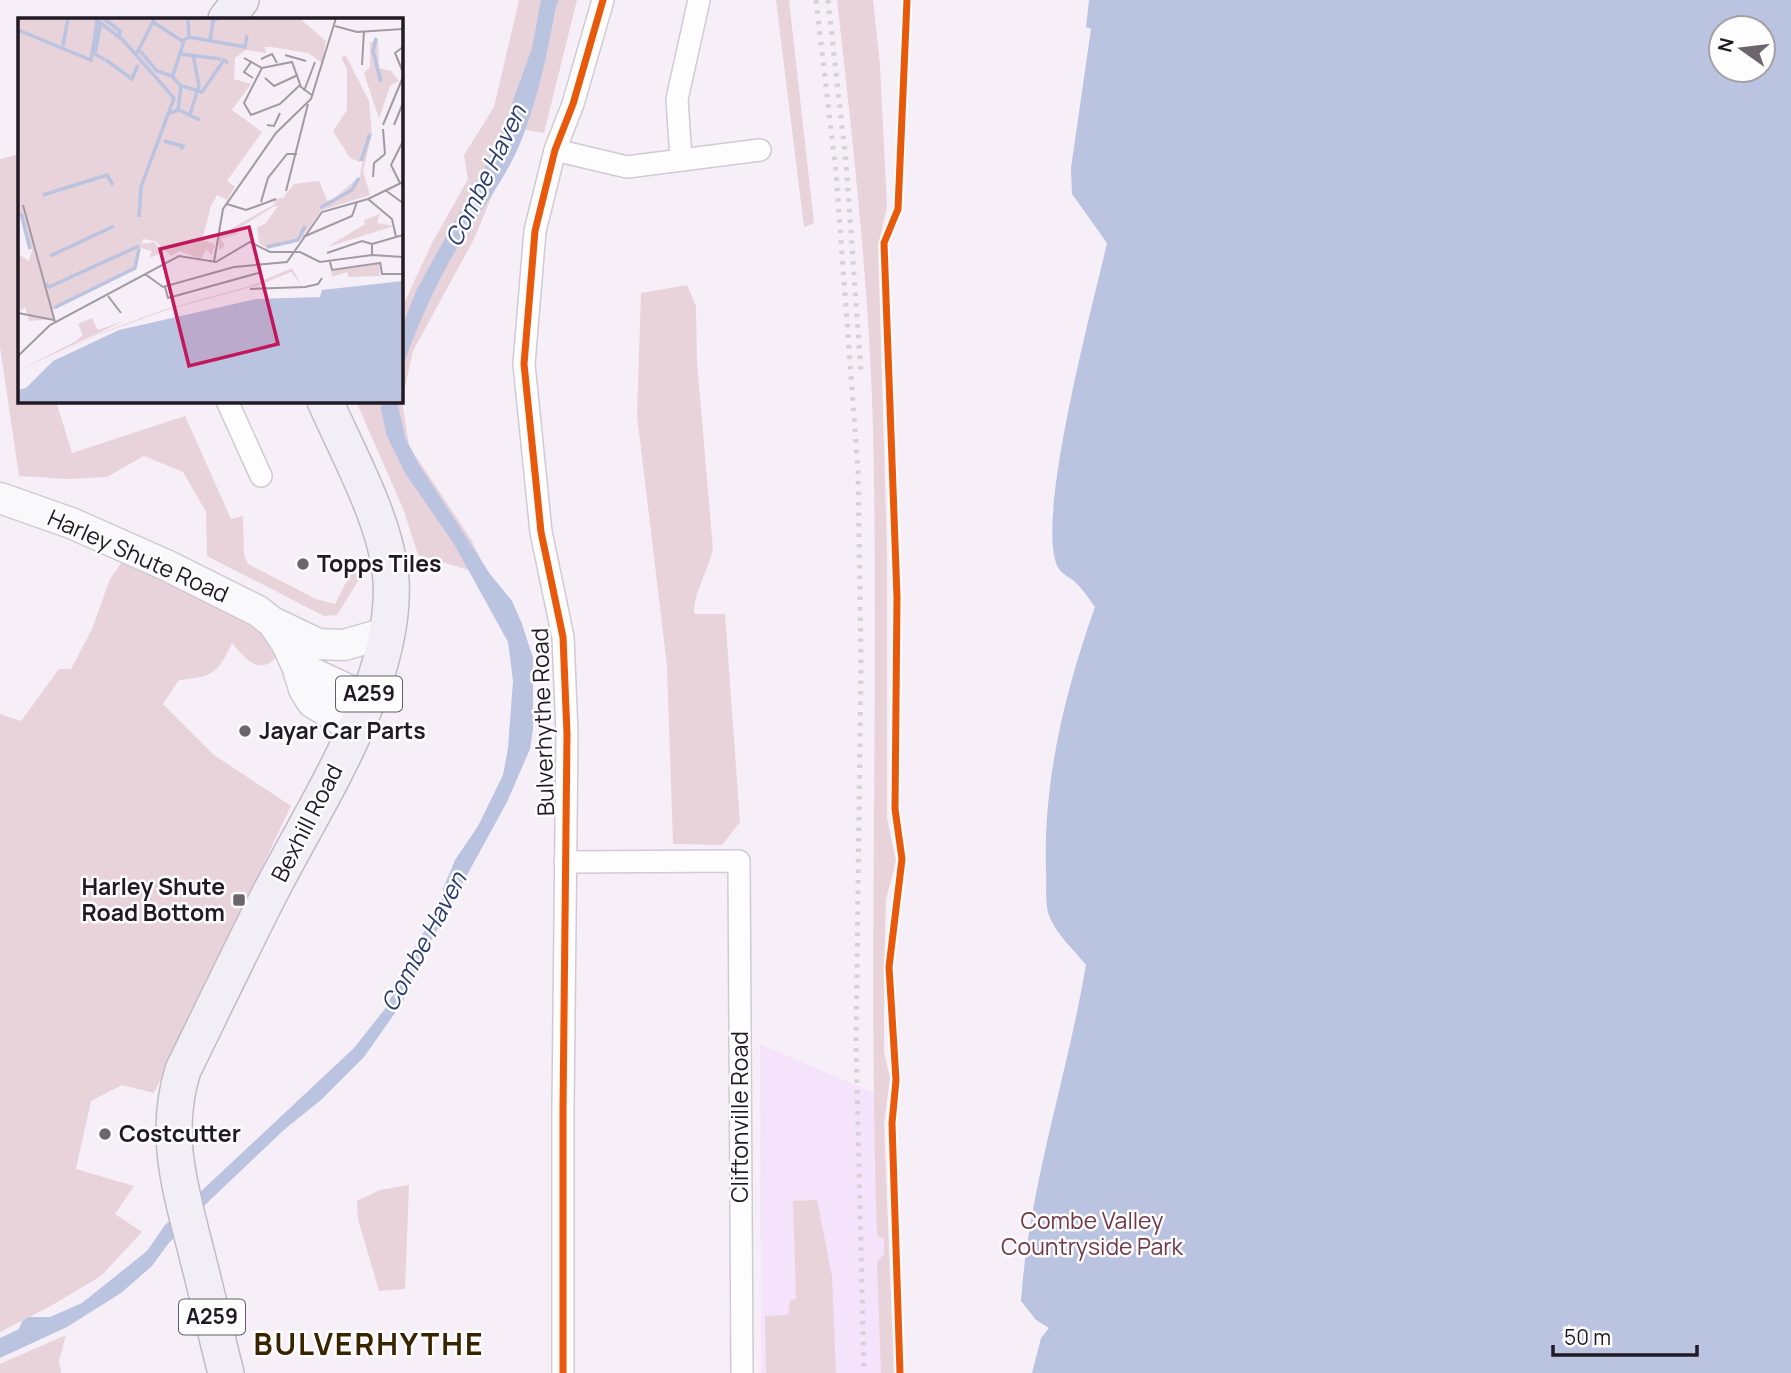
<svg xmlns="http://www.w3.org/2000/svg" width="1791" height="1373" font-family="Manrope,sans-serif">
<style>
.built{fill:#f4e3fb}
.green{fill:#e8d3db}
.water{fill:#bac3e0;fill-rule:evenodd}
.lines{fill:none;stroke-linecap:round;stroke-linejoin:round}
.minor-casing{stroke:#d0cad3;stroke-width:24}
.secondary-casing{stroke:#d0cad3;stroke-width:33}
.trunk-casing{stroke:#c0bbc6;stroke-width:38}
.minor{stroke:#fefdfe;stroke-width:21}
.secondary{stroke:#f9f8fb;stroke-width:30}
.trunk{stroke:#f1eff5;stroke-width:35}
.rail{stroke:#d4d2d5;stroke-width:5;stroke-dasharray:3.5 7;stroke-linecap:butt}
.cycleway-casing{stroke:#fdfdfd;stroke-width:11}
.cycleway{stroke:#e8590c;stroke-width:7}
.poi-dot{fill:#6c656e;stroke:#fdfdfd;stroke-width:2.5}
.labels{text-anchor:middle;stroke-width:5;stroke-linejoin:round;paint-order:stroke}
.shield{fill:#fdfdfd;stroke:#635e65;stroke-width:2}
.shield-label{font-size:21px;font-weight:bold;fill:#211a24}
.street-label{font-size:23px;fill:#211a24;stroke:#fdfdfd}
.poi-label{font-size:23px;font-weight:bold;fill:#211a24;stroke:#fdfdfd;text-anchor:start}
.park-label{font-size:23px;fill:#723747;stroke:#fdfdfd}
.water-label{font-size:24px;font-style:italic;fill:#2c3c6c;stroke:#fdfdfd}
.district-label{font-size:30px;font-weight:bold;letter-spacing:2px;fill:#3a2400;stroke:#fdfdfd}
.inset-river{fill:none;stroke:#bac3e0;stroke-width:3.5}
.inset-road{fill:none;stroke:#a19aa3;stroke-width:2}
.view{fill:#c2185b;fill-opacity:0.15;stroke:#c2185b;stroke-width:3.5}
.inset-edge{fill:none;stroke:#211a24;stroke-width:3.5}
</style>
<rect width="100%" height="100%" fill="#f6eff8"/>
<!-- built -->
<path class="built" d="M 760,1044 L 883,1097 L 893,1373 L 761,1373 Z"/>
<!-- green -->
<path class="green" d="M 519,0 L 577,0 L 544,133 L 520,129 L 474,239 L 413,351 L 402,401 L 409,446 L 471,539 L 489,576 L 418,555 L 404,511 L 356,401 L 401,401 L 401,310 L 431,245 L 468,179 L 464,155 L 494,107 Z
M 776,0 L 789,0 L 814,223 L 804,227 Z
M 837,0 L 873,0 L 880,65 L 887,207 L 878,246 L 887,547 L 887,818 L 896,861 L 886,899 L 884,968 L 884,1052 L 890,1078 L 884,1124 L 894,1373 L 881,1373 L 877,1262 L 884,1254 L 884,1239 L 877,1236 C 868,966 879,697 873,427 C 869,284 853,142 837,0 Z
M 19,154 L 19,401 L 56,401 L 72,453 L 185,416 L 231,519 L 243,516 L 244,555 L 248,564 L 316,599 L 335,604 L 354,567 L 360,578 L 337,615 L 324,616 L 207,556 L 206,512 L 183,472 L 144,456 L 107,477 L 67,479 L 19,476 L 0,347 L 0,159 Z
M 687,285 L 696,306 L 697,362 L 713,549 C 708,572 694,591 694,614 L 725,614 L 740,822 L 722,845 L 673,844 L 667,666 L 637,415 L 641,293 Z
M 126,556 L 250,609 L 279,655 C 259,677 247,660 232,643 C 218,673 213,677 179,680 L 163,704 L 214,755 L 291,806 L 154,1093 L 122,1085 L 91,1101 L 76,1169 L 134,1186 L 115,1214 L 142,1232 L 101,1276 L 49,1307 L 0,1332 L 0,714 L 21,721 L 59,669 L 71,669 L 92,629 L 110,579 Z
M 409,1185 L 405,1289 L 379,1291 L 358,1219 L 357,1201 L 380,1190 Z
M 817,1200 L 832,1276 L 836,1373 L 766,1373 L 765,1316 L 788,1315 L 790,1300 L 796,1299 L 793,1201 Z
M 66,1335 L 59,1361 L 61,1373 L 0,1373 L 0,1364 Z"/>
<!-- water -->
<path class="water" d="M 541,0 L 559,0 L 556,6 C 548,50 539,94 523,136 C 506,182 471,221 448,264 C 429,299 413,336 401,372 L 401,329 L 417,289 L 497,145 L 532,48 Z
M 1089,0 L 1791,0 L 1791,1373 L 1032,1373 L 1041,1338 L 1049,1328 L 1036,1320 L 1021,1301 C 1029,1187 1067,1077 1086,965 C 1074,950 1058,936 1050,918 C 1044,904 1047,885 1046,870 C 1043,781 1065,691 1095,607 C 1089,599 1083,589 1075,582 C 1071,578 1062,574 1059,569 C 1032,529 1095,297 1107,243 L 1072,194 L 1071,168 L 1091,29 L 1086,27 ZM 1763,28 L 1763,70 L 1721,70 L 1721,28 Z
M 381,401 L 397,401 L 405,437 L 418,463 L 490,574 L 512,601 L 522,624 L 533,658 L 533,729 L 530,749 L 507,802 L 431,941 L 402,1003 L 364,1057 L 321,1100 L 285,1129 L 209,1201 L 168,1244 L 152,1266 L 121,1293 L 67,1327 L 0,1358 L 0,1338 L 19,1329 L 22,1321 L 29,1317 L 50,1317 L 82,1303 L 147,1251 L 165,1225 L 354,1048 L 384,1010 L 400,982 L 409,957 L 441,903 L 443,889 L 455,860 L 478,826 L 503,775 L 508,748 L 513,681 L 508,642 L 454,544 L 405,473 L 387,436 L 381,410 Z"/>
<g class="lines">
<!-- minor casing -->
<g class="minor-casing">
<path id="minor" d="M 555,150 L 627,167 L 760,150
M 681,159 L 677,99 L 699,0
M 227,401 L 261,476
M 565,862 L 739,861 L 742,1373
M 563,1373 L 563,1109 L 567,734 L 563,637 L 541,532 L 524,364 L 535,231 L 555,150 L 573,104 L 603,0"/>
</g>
<!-- secondary casing -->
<g class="secondary-casing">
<path id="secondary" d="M 0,498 L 71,523 L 166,565 L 258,611 L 272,622 L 318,644 L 344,645 L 389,632
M 273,623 L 286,642 L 297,666 L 304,689 L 312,702 L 355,729
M 297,666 L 368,699"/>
</g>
<!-- trunk casing -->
<g class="trunk-casing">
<path id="trunk" d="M 226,19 L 241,0
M 226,1373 C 216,1335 208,1297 198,1259 C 182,1194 162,1137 183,1070 C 212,1011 240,952 270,893 C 316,803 397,683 391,580 C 387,522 348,454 325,401"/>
</g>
<!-- minor -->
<use href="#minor" class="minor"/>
<!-- secondary -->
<use href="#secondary" class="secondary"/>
<!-- trunk -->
<use href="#trunk" class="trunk"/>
<!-- rail -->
<path class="rail" d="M 816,0 L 836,173 L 858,471 L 861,661 L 856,1045 L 864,1373
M 828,0 L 846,162 L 861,373"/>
<!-- cycleway casing -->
<g class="cycleway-casing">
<path id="cycleway" d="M 563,1373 L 563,1109 L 567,734 L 563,637 L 541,532 L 524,364 L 535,231 L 555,150 L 573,104 L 603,0
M 900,1373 L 892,1123 L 896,1080 L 889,967 L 902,859 L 895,809 L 897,597 L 884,243 L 898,209 L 907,0"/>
</g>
<!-- cycleway -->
<use href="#cycleway" class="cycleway"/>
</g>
<!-- markers -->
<g class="poi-dot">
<circle cx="303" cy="564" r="7"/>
<circle cx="245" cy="731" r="7"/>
<rect x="232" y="893" width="14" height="14" rx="3.5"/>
<circle cx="105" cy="1134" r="7"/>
</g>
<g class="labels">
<!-- shield labels -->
<g class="shield">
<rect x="336" y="676.5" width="66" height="35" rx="5"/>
<rect x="179" y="1299.5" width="66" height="35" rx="5"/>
</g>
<g class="shield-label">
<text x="369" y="701">A259</text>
<text x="212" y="1324">A259</text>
</g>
<!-- street labels -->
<g class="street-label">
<text transform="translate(138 556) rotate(24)" y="8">Harley Shute Road</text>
<text transform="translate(543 722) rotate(-92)" y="8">Bulverhythe Road</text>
<text transform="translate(307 823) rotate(-63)" y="8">Bexhill Road</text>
<text transform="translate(740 1117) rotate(-90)" y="8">Cliftonville Road</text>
</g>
<!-- poi labels -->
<g class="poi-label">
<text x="317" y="572">Topps Tiles</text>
<text x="259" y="739">Jayar Car Parts</text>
<text x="225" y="895" text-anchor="end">Harley Shute<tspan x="225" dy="26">Road Bottom</tspan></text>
<text x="119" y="1142">Costcutter</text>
</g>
<!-- park labels -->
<g class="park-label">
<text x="1092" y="1229">Combe Valley<tspan x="1092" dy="26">Countryside Park</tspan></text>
</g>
<!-- water labels -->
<g class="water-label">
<text transform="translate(486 176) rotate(-64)" y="8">Combe Haven</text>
<text transform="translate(424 942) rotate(-62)" y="8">Combe Haven</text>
</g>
<!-- district labels -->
<g class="district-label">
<text x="369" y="1355">BULVERHYTHE</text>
</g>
</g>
<!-- overview -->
<g transform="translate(18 18)">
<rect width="385" height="385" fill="#f6eff8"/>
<path d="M 0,0 L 281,0 L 308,23 L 304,45 L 290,35 L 253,29 L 247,29 L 248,35 L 228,32 L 217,40 L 216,61 L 233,66 L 214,92 L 244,114 L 209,163 L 217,169 L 209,182 L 199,177 L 193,188 L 184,222 L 197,226 L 194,237 L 188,231 L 183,241 L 161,233 L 153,238 L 137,223 L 125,221 L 124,226 L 136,224 L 145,235 L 131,240 L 134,233 L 123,230 L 117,250 L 35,291 L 35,301 L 11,303 L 7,289 L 3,293 L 0,287 L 0,236 L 11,243 L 14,233 L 0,193 ZM 360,21 L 361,50 L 373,53 L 381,63 L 372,68 L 361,101 L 346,55 L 352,49 L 352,25 ZM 328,38 L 351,83 L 354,116 L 345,153 L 352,177 L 304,192 L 281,223 L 248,230 L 241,225 L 239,209 L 247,206 L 260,188 L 255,189 L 221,210 L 220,216 L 203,221 L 207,228 L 201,232 L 200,218 L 257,186 L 255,181 L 265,180 L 276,166 L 301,163 L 309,182 L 313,183 L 342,158 L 346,135 L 342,144 L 332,140 L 315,113 L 329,92 L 329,51 L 323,39 ZM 362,196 L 359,205 L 376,208 L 309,229 L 347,206 L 346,202 ZM 361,246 L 362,258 L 331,259 L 329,254 L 314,259 L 313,253 ZM 274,250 L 284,268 L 273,254 L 241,267 L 152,291 L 79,317 L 0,357 L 80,316 L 148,291 L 232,268 ZM 74,300 L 80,312 L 106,303 L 0,353 L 58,323 L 65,317 L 60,306 Z" fill="#e8d3db"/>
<path d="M 385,263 L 385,385 L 0,385 L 0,372 L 8,370 L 35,343 L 101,312 L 238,281 L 302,279 L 304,272 Z" fill="#bac3e0"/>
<path class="inset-river" d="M 76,0 L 105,22 L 156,80 L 123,169 L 121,199M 85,0 L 102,13 L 101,18M 83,4 L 77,36 L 87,42M 135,4 L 164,23 L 171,19 L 170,0M 0,12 L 73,42 L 79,4M 171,19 L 227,29 L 229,17M 358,20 L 355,33 L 363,64M 192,23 L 195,3 L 201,0M 45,28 L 50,0M 122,33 L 139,53 L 154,58 L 163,68 L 160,92 L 152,95M 163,36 L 203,41M 118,37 L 137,0M 88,42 L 114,61 L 120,47M 155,57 L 166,23M 164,68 L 184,74 L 206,42 L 210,45M 161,92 L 182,102M 171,99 L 181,68 L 175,37M 146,123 L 165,128 L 163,131M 343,143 L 352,116M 25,177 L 89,157 L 95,167M 302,190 L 334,172 L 341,160M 3,195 L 12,231M 249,229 L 280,222 L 287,208M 32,238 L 96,208M 28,266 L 31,269 L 121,228M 36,290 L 117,250 L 121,231"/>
<path class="inset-road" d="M 317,8 L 339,14 L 385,11M 385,29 L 377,35 L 385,54M 267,37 L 288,43M 226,40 L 244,50 L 274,44 L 283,69 L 295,78M 243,41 L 254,36 L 259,45M 233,44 L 226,54 L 235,60M 344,47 L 346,13M 244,50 L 226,85 L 233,97 L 262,86 L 282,67M 247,60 L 256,68 L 280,57M 286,73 L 297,44M 249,107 L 256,108 L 262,95M 365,107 L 385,59M 376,107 L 385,85M 365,111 L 367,136M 355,159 L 356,145 L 367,136M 382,165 L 373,147 L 385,123M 367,172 L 385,185M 268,173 L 290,86M 350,181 L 374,201 L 378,219M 243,184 L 250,160 L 269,136 L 279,136M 209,186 L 228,192 L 258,181M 5,187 L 37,304M 285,219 L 334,198 L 339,184M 309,235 L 344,223 L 354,226M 354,236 L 354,226 L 385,217M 196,244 L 205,191 L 258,115 L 293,81 L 318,0M 312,244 L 314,252 L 362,245M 362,244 L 364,256 L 385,256M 127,256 L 145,269 L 216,249 L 269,244 L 304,194 L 350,181 L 385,164M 147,269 L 150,280 L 244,254M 232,271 L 287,269 L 300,266 L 304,260M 90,278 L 103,295M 0,295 L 36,302M 0,338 L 32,307 L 161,238 L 198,244 L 232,224 L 252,234 L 282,234 L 302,244 L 354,237 L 385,239"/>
<path class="view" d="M 231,209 L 260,326 L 171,348 L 142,231 Z"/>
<rect width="385" height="385" class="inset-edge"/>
</g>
<!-- north arrow -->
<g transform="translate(1742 49) rotate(284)"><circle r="33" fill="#fdfdfd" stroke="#a5a2a6" stroke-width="2"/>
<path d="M0-5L12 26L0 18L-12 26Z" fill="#6c656e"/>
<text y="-10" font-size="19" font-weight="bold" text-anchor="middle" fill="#211a24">N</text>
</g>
<!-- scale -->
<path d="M1553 1345v10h144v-10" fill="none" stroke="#211a24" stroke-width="3.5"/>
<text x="1564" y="1345" font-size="21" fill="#211a24" stroke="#fdfdfd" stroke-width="5" paint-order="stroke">50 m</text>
</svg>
